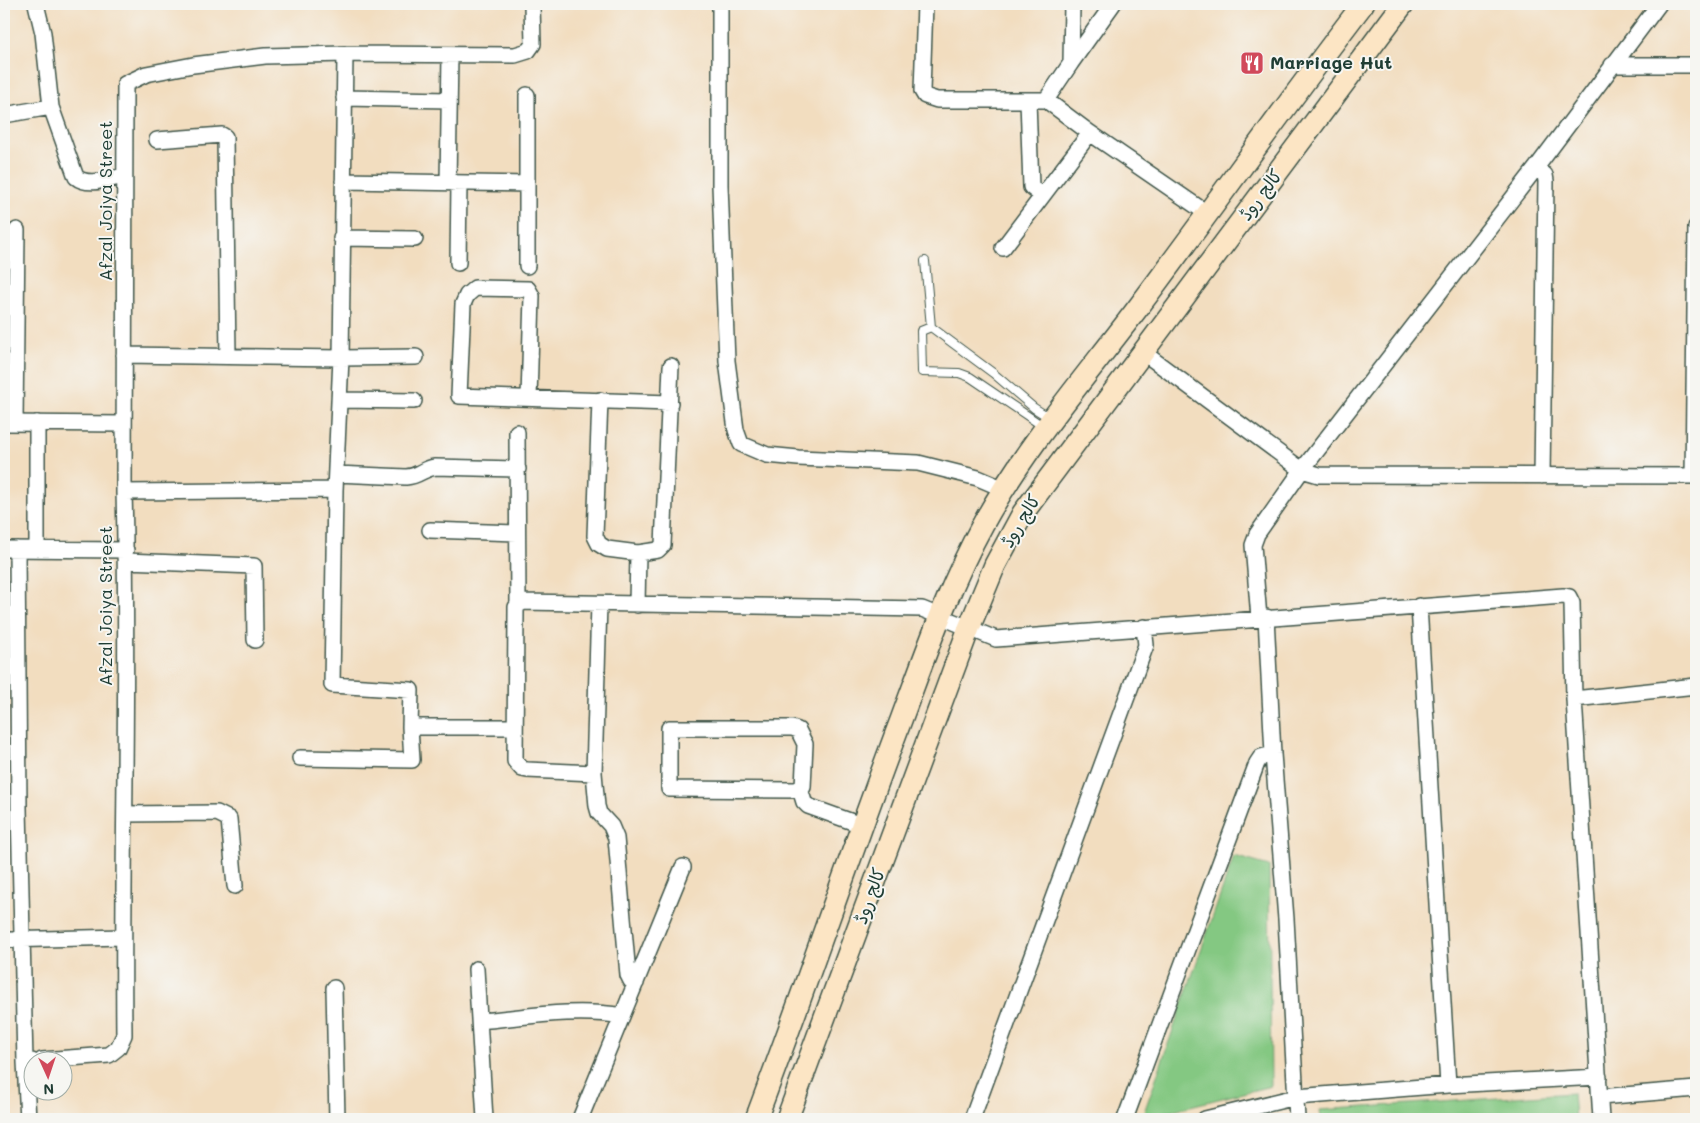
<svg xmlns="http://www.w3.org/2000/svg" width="1700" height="1123" font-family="Mali,'Playpen Sans Arabic',sans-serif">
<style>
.green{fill:#84c882;stroke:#52825b}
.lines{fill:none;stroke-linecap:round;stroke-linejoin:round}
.lane-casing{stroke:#3f5549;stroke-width:10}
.street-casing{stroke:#3f5549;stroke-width:18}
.secondary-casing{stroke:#3f5549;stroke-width:24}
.lane{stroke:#fff;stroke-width:8}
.street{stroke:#fff;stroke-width:15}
.secondary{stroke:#fce5c4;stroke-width:21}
.labels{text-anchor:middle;stroke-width:4;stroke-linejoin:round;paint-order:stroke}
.poi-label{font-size:18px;font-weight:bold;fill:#1f3d34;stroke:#f6f6f2;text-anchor:start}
.street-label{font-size:18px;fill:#1f3d34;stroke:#f6f6f2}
</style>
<rect width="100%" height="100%" fill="#f6f6f2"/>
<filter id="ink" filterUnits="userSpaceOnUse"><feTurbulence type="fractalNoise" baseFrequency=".02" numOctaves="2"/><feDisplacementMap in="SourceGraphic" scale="10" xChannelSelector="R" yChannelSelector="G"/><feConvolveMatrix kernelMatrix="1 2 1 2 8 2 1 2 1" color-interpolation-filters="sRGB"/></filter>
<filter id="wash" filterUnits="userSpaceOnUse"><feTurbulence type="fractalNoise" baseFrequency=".0096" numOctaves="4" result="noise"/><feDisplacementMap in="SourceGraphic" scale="20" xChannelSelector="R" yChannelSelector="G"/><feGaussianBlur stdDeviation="1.12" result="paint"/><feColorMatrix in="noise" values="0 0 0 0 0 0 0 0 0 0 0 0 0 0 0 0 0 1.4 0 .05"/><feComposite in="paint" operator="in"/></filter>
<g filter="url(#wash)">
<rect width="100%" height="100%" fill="#f2ddbf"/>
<!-- green -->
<path class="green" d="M 1234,856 L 1269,866 L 1271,1086 L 1142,1118 Z
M 1573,1093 L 1575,1119 L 1321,1119 L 1320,1110 Z"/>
</g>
<g filter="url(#ink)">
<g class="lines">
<!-- lane casing -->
<g class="lane-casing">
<path id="lane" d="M 925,261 L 931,327 L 993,373 L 1034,408 L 1050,418
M 931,327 L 921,331 L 922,372 L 959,373 L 970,377 L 1044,427"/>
</g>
<!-- street casing -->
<g class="street-casing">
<path id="street" d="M 36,4 L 43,33 L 51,107 L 76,177 C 88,187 109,179 124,176
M 720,4 L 720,185 L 727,361 L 736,430 L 741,444 L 767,455 L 798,458 L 918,463 L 978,478 L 1004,489
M 925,4 L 922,91 L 925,96 L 937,100 L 1046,100
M 1072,4 L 1071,63 L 1046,100 L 1090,133 L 1208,214
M 345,54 L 341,358 L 335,490 L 332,685 L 411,690 L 410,727
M 1071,63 L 1113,4
M 1612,65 L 1696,65
M 527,95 L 527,266
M 344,98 L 449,100
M 1028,100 L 1031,187 L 1042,196
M 4,115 L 51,107
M 157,140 L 222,135 L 225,137 L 228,356
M 1536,168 L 1545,175 L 1546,181 L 1542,476
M 343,181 L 527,184
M 448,183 L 450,55
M 341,238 L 415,239
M 1003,248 L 1090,133
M 458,263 L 459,183
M 1144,353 L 1302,470 L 1319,475 L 1696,476
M 124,355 L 341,358 L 416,357
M 529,398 L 532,296 L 528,289 L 475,288 L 467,295 L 463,304 L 459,396 L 670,403
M 340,400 L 414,401
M 600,400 L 595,536 L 599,544 L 607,549 L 638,553 L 637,605
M 4,423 L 124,424
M 15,423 L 17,230
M 37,423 L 37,549
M 517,432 L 518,605
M 336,474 L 406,477 C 420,476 422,469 435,467 L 518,469
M 1693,476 L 1696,227
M 124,492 L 335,490
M 430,530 L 517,533
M 4,549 L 126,550
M 17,549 L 19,808 L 25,1062
M 638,553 L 658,550 L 663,545 L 671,366
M 126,561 L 254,566 L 255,640
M 599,604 L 594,773 L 597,806 L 599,813 L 611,826 L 616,838 L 628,975 L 631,981 L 636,983
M 1419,606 L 1448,1085
M 1266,617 L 1273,754 L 1286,919 L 1297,1119
M 1259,618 L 1253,545 L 1257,534 L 1302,470 L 1536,168 L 1659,4
M 1574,699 L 1696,686
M 669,728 L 792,728 L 798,730 L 805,744 L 803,787 L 796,790 L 669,789 Z
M 300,758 L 412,760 L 410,727 L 514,727
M 594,773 L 527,770 L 522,769 L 515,761 L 516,610 L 516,607 L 523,602 L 922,609 L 996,639 L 1563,596 L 1569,597 L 1572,603 L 1574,699 L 1601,1119
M 800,789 L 804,802 L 808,806 L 861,825
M 125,814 L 217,813 L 229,819 L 235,886
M 4,940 L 123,937
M 476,969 L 485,1119
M 334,988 L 337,1119
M 480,1021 C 526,1017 575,1008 622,1016
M 42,1060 L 109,1055 L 118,1048 L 124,1035 C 122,854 129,673 124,492 L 125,84 L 146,74 L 193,65 L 265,56 L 345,54 L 515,55 L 528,51 L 533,44 L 532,4
M 1600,1097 L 1696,1089
M 28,1119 L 25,1062 L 32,1061
M 580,1119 L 683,867
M 972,1119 L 1146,645 L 1144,627
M 1125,1119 L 1257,763 L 1261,757 L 1273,754
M 1205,1119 L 1296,1097 L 1448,1085 L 1599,1077"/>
</g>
<!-- secondary casing -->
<g class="secondary-casing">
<path id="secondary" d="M 756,1119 C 806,987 851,852 901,720 C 926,653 949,586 983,524 C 1025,447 1084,379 1137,309 C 1213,208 1286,104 1363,4
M 787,1119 L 969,628 L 995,565 L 1023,513 L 1403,4"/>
</g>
<!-- lane -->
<use href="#lane" class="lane"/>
<!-- street -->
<use href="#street" class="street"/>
<!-- secondary -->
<use href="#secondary" class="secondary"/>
</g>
</g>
<!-- icons -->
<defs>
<g id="restaurant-square" transform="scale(1.25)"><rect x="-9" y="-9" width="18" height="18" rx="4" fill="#d1495b" stroke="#f6f6f2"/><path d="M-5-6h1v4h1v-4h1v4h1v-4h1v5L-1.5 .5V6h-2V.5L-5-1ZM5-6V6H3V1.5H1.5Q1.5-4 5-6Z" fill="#fff"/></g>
</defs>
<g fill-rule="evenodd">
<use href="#restaurant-square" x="1252" y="63"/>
</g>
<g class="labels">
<!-- poi labels -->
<g class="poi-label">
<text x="1270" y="69">Marriage Hut</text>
</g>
<!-- street labels -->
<g class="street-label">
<text transform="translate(1261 195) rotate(-53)" y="6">کالج روڈ</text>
<text transform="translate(106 201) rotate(-90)" y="6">Afzal Joiya Street</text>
<text transform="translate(1021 521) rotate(-59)" y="6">کالج روڈ</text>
<text transform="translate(106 606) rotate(-90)" y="6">Afzal Joiya Street</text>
<text transform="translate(870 896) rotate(-70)" y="6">کالج روڈ</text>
</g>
</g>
<!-- margin -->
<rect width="1700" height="1123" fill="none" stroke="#f6f6f2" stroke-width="20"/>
<!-- north arrow -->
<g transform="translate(48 1076) rotate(177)"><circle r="24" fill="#f6f6f2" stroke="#a0aca6"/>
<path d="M0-4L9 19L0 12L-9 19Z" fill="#d1495b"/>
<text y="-8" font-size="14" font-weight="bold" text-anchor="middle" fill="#1f3d34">N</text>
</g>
</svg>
